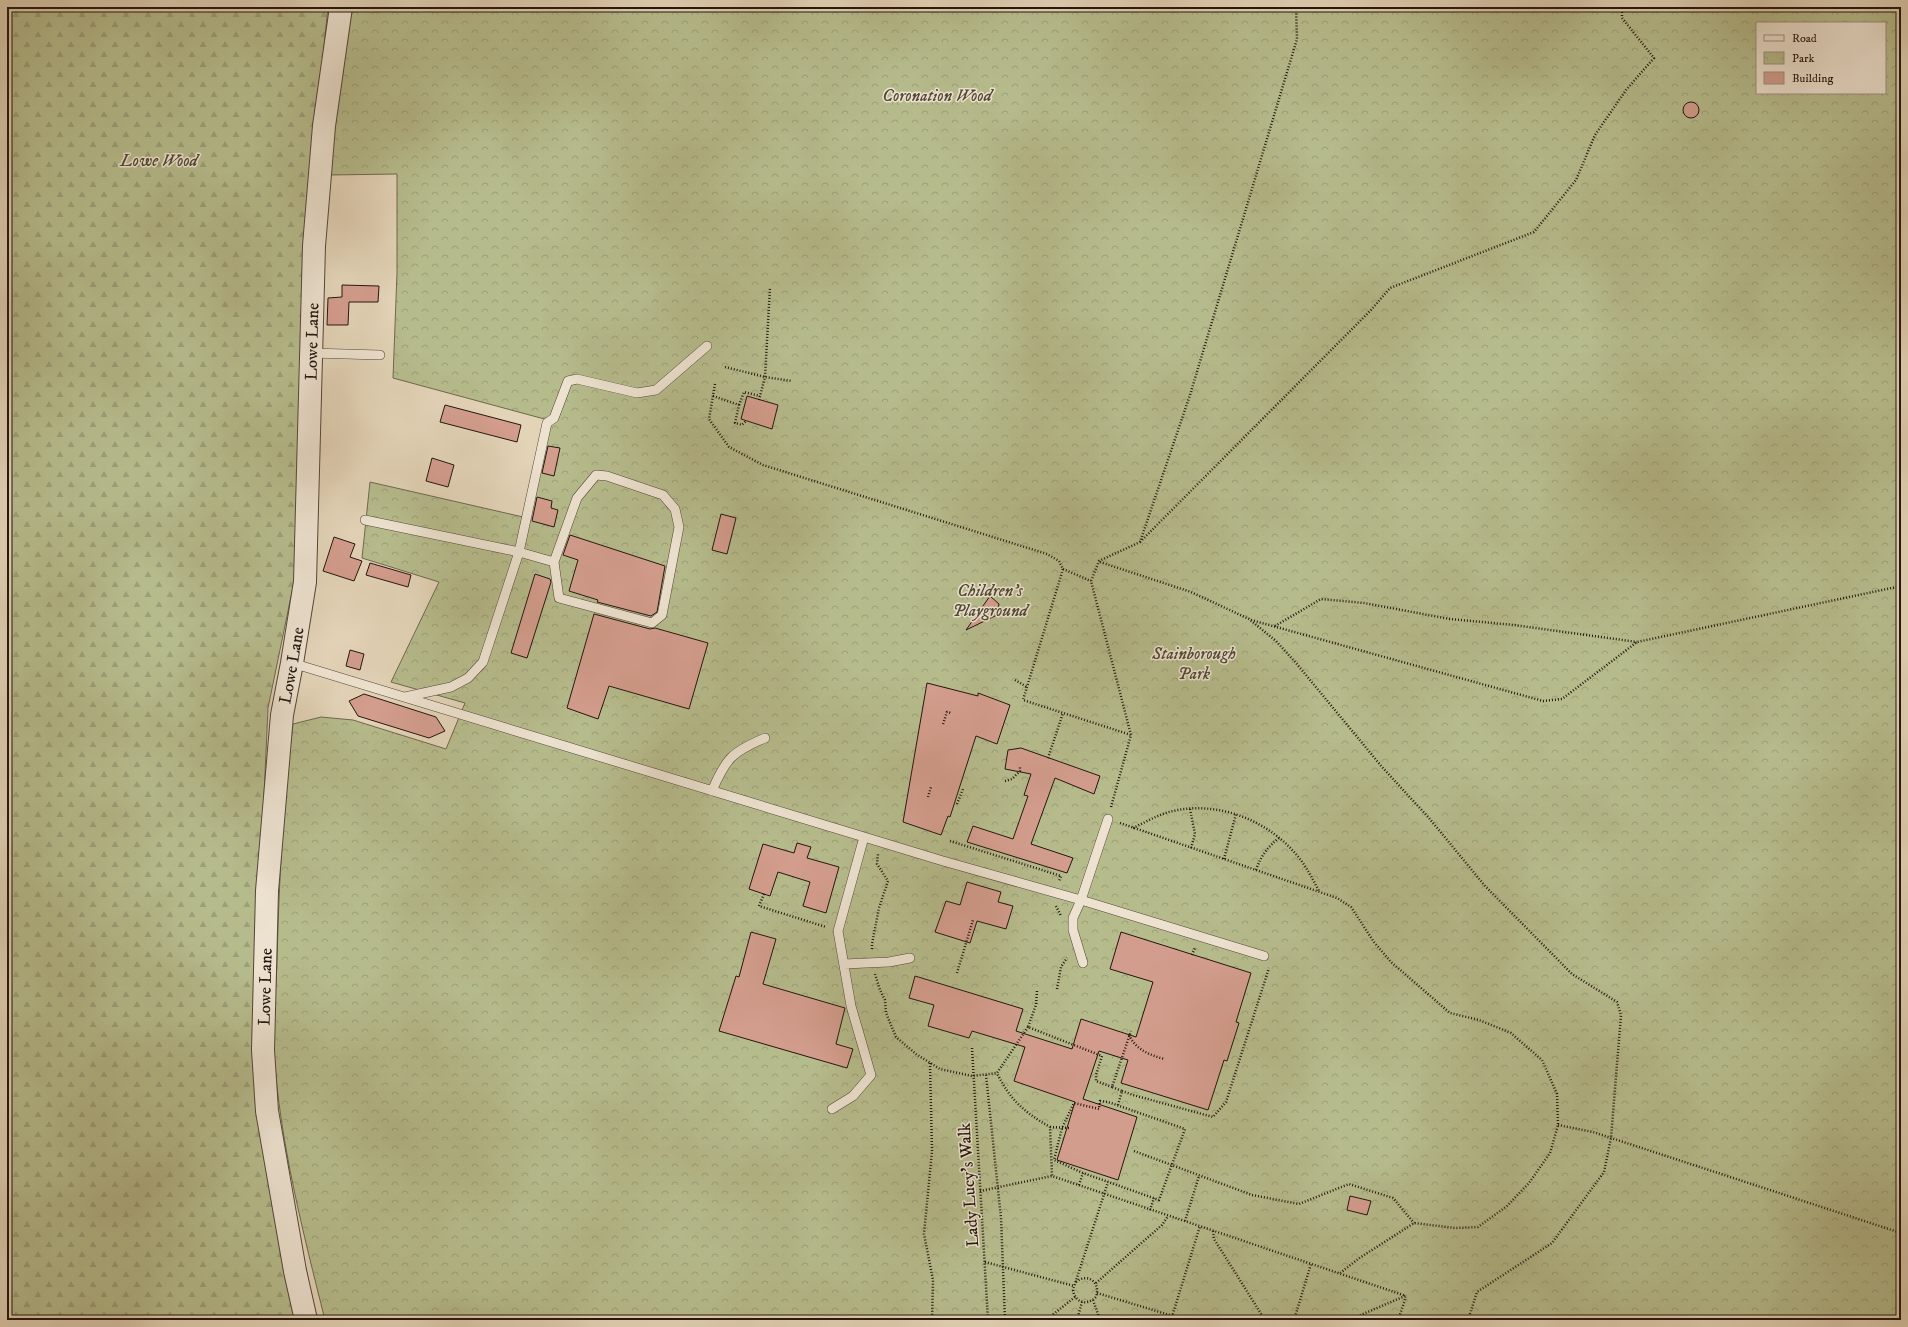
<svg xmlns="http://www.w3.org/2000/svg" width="1908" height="1327" font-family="'IM FELL DW Pica',serif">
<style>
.forest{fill:url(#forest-firs);stroke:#6d684e}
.park{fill:url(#park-crowns);stroke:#6d684e;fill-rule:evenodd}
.building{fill:#d39d8d;stroke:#24160f}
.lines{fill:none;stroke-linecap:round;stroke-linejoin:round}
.service-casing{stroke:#544539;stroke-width:10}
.tertiary-casing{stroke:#544539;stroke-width:24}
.path{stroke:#24160f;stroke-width:2.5;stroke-dasharray:1 2;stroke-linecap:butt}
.service{stroke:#ede2d0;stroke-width:9}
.tertiary{stroke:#ede2d0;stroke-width:22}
.labels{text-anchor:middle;stroke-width:3;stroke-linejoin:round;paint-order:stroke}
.park-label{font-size:17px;font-style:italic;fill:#504834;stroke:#ede2d0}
.street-label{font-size:17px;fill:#24160f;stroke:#ede2d0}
</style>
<defs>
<pattern id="forest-firs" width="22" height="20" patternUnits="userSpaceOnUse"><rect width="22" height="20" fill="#b6bb8c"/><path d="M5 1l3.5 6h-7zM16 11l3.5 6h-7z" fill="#9ca078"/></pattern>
<pattern id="park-crowns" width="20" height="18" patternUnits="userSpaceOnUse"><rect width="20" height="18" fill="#b6bb8c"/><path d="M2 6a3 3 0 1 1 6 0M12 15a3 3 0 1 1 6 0" fill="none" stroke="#9ca078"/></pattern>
</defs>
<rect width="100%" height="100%" fill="#e3d3b7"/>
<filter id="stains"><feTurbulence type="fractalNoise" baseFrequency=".005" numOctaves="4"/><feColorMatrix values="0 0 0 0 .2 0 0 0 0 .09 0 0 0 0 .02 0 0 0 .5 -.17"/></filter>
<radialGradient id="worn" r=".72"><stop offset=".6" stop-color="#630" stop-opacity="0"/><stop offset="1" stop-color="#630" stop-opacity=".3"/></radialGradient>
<!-- forest -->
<path class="forest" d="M 7,7 L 328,7 L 304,245 L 295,577 L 268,708 L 260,884 L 256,1055 L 297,1320 L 7,1320 Z"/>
<!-- park -->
<path class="park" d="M 348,7 L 1901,7 L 1901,1320 L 325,1320 C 303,1232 280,1143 274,1053 C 272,1023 276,992 277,962 C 279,882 283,803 293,724 L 321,717 L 353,720 L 446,749 L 465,703 L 391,682 L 439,582 L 362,558 L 370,482 L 523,517 L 548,420 L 393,378 L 397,273 L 397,174 L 328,175 ZM 1757,23 L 1885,23 L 1885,93 L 1757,93 Z"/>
<!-- building -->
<path class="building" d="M1683 110a8 8 0 1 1 16 0a8 8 0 1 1-16 0Z
M 342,285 L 379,286 L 378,302 L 349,302 L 348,325 L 327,325 L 328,298 L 342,297 Z
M 747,396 L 778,405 L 772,429 L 741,419 Z
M 445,405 L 521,425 L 517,442 L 440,422 Z
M 548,446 L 560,448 L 554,476 L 542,473 Z
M 432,458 L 454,465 L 448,487 L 426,481 Z
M 537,497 L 552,501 L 551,508 L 558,510 L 554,527 L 532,521 Z
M 721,514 L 736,518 L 727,554 L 712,550 Z
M 570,535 L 665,566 L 657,612 L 651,616 L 597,602 L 598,600 L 569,591 L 578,560 L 563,555 Z
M 334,537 L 355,544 L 350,557 L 362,561 L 354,581 L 323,571 Z
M 370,563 L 411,575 L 408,587 L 366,575 Z
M 535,574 L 550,579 L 551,582 L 527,658 L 511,653 Z
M 990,596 L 999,604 L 997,615 L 966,630 Z
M 594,614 L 650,629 L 655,628 L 708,643 L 689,709 L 609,686 L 598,719 L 567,708 Z
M 350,650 L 364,654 L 360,670 L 346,666 Z
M 927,683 L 978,696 L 978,693 L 1010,705 L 997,744 L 976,736 L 950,817 L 948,816 L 941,835 L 903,822 Z
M 364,694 L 436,717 L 445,731 L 429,738 L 358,716 L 349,701 Z
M 1021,748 L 1100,776 L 1094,794 L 1055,778 L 1031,844 L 1073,858 L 1067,873 L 967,842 L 973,826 L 1013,839 L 1028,796 L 1024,795 L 1031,774 L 1005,769 L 1008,750 Z
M 797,843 L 811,847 L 807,858 L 839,867 L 826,913 L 803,906 L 810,882 L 778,872 L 770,896 L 749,889 L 763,844 L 794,853 Z
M 967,882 L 1001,892 L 998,902 L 1013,906 L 1006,929 L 977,921 L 970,943 L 935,932 L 946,901 L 960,905 Z
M 751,932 L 776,939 L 763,984 L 845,1008 L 836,1044 L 853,1049 L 847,1068 L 719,1031 L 736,976 L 739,977 Z
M 1121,932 L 1251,973 L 1236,1022 L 1239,1023 L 1227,1061 L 1224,1060 L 1208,1110 L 1121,1083 L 1128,1060 L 1099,1051 L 1083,1099 L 1137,1117 L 1118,1180 L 1057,1160 L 1075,1102 L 1014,1081 L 1025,1047 L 972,1031 L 969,1038 L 928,1026 L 934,1005 L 909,998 L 915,976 L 1023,1009 L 1016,1031 L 1072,1049 L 1081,1019 L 1136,1037 L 1153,982 L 1110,969 Z
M 1350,1196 L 1371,1201 L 1367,1215 L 1347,1210 Z"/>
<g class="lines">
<!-- service casing -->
<g class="service-casing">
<path id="service" d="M 311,353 L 380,355
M 365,520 L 519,552 L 547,423 L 554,418 L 568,381 L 577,379 L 637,393 L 656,390 L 707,346
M 292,663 L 943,861 L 1081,900 L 1073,918 L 1073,930 L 1083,963
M 405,697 L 451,687 L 468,678 L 483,662 L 519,552 L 554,562 L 559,598 L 652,623 L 662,615 L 679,527 L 675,509 L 663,495 L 607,476 L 596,475 L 577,498 L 554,562
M 712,791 C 726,758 732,752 765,738
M 1108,819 L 1081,900 L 1264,956
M 844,964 L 889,962 L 910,958
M 832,1109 L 853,1096 L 871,1075 L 851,1006 L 838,931 L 864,837"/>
</g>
<!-- tertiary casing -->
<g class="tertiary-casing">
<g id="tertiary">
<path id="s1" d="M 306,1320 L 295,1271 L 267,1111 L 263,1050 L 267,891 L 282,715 L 292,663 L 305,582 L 314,246 L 324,126 L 341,7"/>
</g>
</g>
<!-- path -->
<path class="path" d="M 725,367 L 765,377 L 792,381
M 715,384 L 709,419 L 729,447 L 763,465 L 1047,554 L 1059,561 L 1063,569 L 1023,700 L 1131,735
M 713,396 L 739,405 L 735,423 L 742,425 L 746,421
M 759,400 L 765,377 L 770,287
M 739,405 L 744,392 L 760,396
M 1140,542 L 1371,310 L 1390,288 L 1534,232 L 1576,180 L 1595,135 L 1626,90 L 1654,58 L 1622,18 L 1622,7
M 1100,562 L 1191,592 L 1249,619 L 1276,641 L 1296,663 L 1382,767 L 1429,818 L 1485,886 L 1572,974 L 1617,1002 L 1621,1015 L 1611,1138 L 1604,1172 L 1552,1243 L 1477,1292 L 1468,1320
M 1063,569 L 1091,581
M 1251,620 L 1543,701 L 1562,699 L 1637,642 L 1901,586
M 1275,626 L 1321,599 L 1364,603 L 1450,619 L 1514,625 L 1637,642
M 1015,680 L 1027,687
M 943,724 L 947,712 L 951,713
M 1048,758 L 1063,713
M 1005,781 L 1012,779 L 1020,771 L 1020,767
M 928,797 L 931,787
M 957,804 L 963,789
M 1111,807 L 1131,735 L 1091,581 L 1099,561 L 1140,542 L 1190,395 L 1297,39 L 1296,7
M 1190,809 L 1195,834 L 1191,848
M 1120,823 L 1337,898 L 1351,907 L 1374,942 L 1391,962 L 1450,1013 L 1479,1020 L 1511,1033 L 1542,1060 L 1557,1094 L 1558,1125 L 1550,1153 L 1529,1183 L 1507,1206 L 1478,1227 L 1455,1228 L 1414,1223 L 1358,1259 L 1339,1274
M 1133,828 C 1146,822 1159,814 1173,811 C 1217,801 1265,819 1295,853 C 1305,864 1312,878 1319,891
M 950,841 L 1061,876 L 1059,881
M 1224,859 L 1236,814
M 1256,870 C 1261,855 1268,847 1279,838
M 764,894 L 759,906 L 826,927
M 1056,906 L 1061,916
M 872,949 L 872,944 L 879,908 L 888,881 L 877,864 L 878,854
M 1192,955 L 1195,948
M 957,973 L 973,920
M 875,974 L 880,990 L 885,1000 L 886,1013 L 896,1037 L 916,1054 L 940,1069 L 972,1076 L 997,1073
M 1057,989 L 1061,967 L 1067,958
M 1037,991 L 1036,1005 L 1028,1027 L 1102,1056 L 1096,1075 L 1096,1081 L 1112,1087
M 1028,1027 L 997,1073 C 1010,1100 1024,1112 1050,1127 L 1052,1176
M 1129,1035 C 1136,1050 1150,1055 1164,1059
M 972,1048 L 988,1320
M 930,1063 L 932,1151 L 924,1234 L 933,1280 L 932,1320
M 986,1075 L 1001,1218 L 1005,1320
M 1122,1091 L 1133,1095 L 1213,1117 L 1226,1102 L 1269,968
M 1100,1101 L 1108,1102 L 1185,1129 L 1159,1200 L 1083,1173 L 1054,1160 L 1062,1128 L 1074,1103 L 1099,1109 Z
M 1118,1105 L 1122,1091 L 1112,1087 L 1131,1031
M 1558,1125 L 1593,1132 L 1901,1233
M 1050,1127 L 1069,1128
M 1134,1151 L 1252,1195 L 1299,1204 L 1349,1184 L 1393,1198 L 1414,1223
M 1079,1185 L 1083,1173
M 980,1191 L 1052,1176 L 1406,1296
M 1150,1210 L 1154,1198
M 1185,1221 L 1199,1176
M 1213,1231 L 1214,1239 L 1265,1320
M 985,1262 L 1074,1286
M 1076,1282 C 1088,1272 1101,1283 1096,1297 C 1087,1306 1075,1303 1073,1290 L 1108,1182
M 1096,1283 L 1162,1225 L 1168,1216
M 1097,1293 L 1186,1320
M 1093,1300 L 1100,1320
M 1046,1320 L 1075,1297
M 1077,1320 L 1082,1302
M 1171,1320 L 1200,1226
M 1294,1320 L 1311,1264
M 1349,1320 L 1405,1296
M 1398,1320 L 1406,1297"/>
<!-- service -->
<use href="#service" class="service"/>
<!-- tertiary -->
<use href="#tertiary" class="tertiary"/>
</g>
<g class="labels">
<!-- park labels -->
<g class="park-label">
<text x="937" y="101">Coronation Wood</text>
<text x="159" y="166">Lowe Wood</text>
<text x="990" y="596">Children's<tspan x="990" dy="20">Playground</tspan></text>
<text x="1194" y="659">Stainborough<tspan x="1194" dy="20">Park</tspan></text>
</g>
<!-- street labels -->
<g class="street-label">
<text dy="6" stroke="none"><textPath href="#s1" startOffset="985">Lowe Lane</textPath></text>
<text dy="6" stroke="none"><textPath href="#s1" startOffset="660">Lowe Lane</textPath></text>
<text dy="6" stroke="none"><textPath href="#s1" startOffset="337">Lowe Lane</textPath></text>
<text transform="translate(968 1185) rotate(-94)" y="6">Lady Lucy's Walk</text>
</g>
</g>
<!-- margin -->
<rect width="1908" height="1327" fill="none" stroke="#e3d3b7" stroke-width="24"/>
<rect x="8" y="8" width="1892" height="1311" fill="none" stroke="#24160f" stroke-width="2"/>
<rect x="12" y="12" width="1884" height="1303" fill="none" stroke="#24160f"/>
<!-- legend -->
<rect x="1756" y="22" width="130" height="72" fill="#ede2d0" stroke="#9d9083"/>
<rect x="1764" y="35" width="20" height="6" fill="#ede2d0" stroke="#9d9083"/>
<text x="1792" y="42" font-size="12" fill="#24160f">Road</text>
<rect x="1764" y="52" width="20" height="12" fill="url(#park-crowns)" stroke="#9d9083"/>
<text x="1792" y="62" font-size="12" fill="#24160f">Park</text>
<rect x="1764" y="72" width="20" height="12" fill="#d39d8d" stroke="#9d9083"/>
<text x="1792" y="82" font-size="12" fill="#24160f">Building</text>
<rect width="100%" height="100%" filter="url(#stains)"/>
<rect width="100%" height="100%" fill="url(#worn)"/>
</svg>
